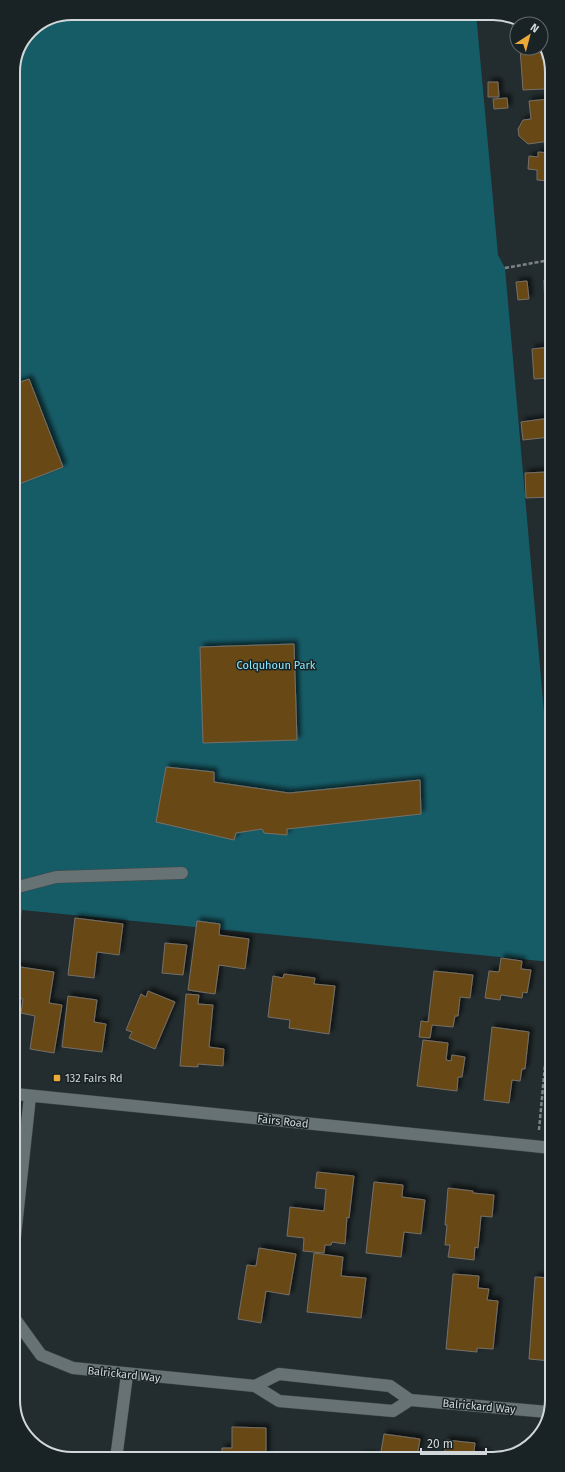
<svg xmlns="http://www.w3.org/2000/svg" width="565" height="1472" font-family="'Fira Sans',sans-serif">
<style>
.green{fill:#165c67}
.building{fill:#674a18;stroke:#756f68;filter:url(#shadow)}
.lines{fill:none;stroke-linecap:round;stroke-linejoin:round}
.minor-casing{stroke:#3f4748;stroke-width:13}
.path{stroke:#7c8385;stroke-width:2.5;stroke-dasharray:4 2;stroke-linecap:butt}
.minor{stroke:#677274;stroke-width:12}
.poi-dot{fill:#eba939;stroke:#192224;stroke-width:1.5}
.labels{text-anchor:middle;stroke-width:3;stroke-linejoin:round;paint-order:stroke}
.park-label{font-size:11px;fill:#8aebfd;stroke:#192224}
.poi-label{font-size:11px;fill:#d1d7d8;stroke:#192224;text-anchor:start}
.street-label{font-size:11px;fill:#d1d7d8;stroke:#192224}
.rim{fill:none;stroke:#d1d7d8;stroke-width:2}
</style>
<defs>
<filter id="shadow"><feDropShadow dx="3.5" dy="-3.5" stdDeviation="2" flood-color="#0009"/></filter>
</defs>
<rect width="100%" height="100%" fill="#232c2e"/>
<!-- green -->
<path class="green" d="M 73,13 L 476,13 L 498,255 L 505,268 L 551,792 L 551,962 L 22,910 L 14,1004 L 13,69 L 31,30 Z"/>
<!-- building -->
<path class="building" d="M 541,47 L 542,59 L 550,59 L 550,93 L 545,94 L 545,89 L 523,90 L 520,48 L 541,48 Z
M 488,82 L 498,82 L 499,97 L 488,97 Z
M 507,98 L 508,108 L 494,109 L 493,99 Z
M 550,99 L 550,141 L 528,144 L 519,136 L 518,129 L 523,120 L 531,119 L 529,101 Z
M 538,152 L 550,153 L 550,181 L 537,180 L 537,170 L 528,169 L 529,156 L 538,157 Z
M 544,280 L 550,280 L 550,310 L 545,310 Z
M 527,281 L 529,299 L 518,300 L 516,282 Z
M 550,347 L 550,378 L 534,379 L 532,349 Z
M 29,379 L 63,467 L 14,486 L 14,384 Z
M 550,418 L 551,437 L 523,440 L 521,422 Z
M 546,446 L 551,446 L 551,497 L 526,498 L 525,473 L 547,472 Z
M 294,644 L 297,740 L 203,743 L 200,647 Z
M 166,767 L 214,772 L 214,782 L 289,793 L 420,780 L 421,814 L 287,829 L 287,835 L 264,833 L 262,829 L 236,833 L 234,840 L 156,822 Z
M 75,918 L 123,924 L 119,955 L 97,952 L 94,978 L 68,975 Z
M 197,921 L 220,924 L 219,935 L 249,939 L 245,969 L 219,965 L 215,994 L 188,990 Z
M 165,943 L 187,945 L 183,975 L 162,973 Z
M 501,958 L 522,961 L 521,969 L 531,970 L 527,993 L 523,992 L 522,998 L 501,995 L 500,1000 L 485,998 L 489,971 L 499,972 Z
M 14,966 L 54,972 L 49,1003 L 62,1005 L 54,1053 L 30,1049 L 35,1016 L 21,1013 L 23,999 L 14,997 Z
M 434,971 L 473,975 L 470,998 L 460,997 L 458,1016 L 455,1016 L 453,1027 L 432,1025 L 430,1038 L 419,1037 L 421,1021 L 428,1022 Z
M 284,974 L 315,978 L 314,984 L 335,986 L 329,1034 L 289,1028 L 290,1020 L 268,1017 L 273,976 L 283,978 Z
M 148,991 L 175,1002 L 155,1049 L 129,1038 L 132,1032 L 126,1030 L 141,994 L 146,997 Z
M 186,994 L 199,995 L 198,1004 L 213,1005 L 209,1047 L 224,1049 L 223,1066 L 198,1064 L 198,1067 L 180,1066 Z
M 68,996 L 97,1000 L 94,1022 L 106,1024 L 102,1052 L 62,1047 Z
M 492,1027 L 529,1032 L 525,1069 L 522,1069 L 520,1081 L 512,1080 L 509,1103 L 484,1100 Z
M 423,1040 L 448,1043 L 446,1060 L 451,1061 L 452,1055 L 465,1057 L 462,1077 L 458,1077 L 457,1091 L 417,1086 Z
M 317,1172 L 354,1176 L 349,1218 L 347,1217 L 345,1244 L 332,1242 L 331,1245 L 325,1245 L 324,1253 L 303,1251 L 304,1238 L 287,1236 L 290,1207 L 324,1211 L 326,1189 L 315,1188 Z
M 374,1182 L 403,1185 L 402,1197 L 425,1200 L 421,1234 L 404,1232 L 401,1257 L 366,1253 Z
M 448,1188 L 473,1191 L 473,1193 L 494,1195 L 492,1217 L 481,1216 L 478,1248 L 475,1247 L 474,1260 L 448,1257 L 450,1245 L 445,1245 L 447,1225 L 445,1225 Z
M 259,1248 L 296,1254 L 289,1295 L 266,1291 L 261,1323 L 238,1319 L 247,1265 L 256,1266 Z
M 314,1253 L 343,1257 L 341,1276 L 366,1278 L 361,1318 L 307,1312 Z
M 453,1274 L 479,1276 L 478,1288 L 489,1289 L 487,1300 L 498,1301 L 493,1349 L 477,1348 L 477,1352 L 446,1349 Z
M 535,1277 L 552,1278 L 551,1361 L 529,1359 Z
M 232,1427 L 266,1428 L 266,1458 L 222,1458 L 222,1448 L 232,1448 Z
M 384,1434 L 420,1439 L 417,1457 L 380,1457 Z
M 446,1440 L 475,1443 L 474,1452 L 486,1453 L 486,1457 L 444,1457 Z
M 361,1455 L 379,1457 L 361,1458 Z"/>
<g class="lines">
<!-- minor casing -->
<g class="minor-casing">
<path id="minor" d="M 14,890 L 18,887 L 56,877 L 182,873
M 15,1094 L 552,1148
M 15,1236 L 30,1096
M 15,1319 L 41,1355 L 73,1368 L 255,1386
M 410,1400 L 393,1411 L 279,1401 L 255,1386 L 279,1374 L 390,1386 L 410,1400 L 548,1412
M 116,1459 L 127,1375"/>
</g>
<!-- path -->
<path class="path" d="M 505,268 L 550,260
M 539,1130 L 551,1000"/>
<!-- minor -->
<use href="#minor" class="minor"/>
</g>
<!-- markers -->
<rect class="poi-dot" x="53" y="1074" width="8" height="8" rx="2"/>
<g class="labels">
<!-- park labels -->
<g class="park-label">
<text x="276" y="669">Colquhoun Park</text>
</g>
<!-- poi labels -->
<g class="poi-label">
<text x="65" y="1082">132 Fairs Rd</text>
</g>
<!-- street labels -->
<g class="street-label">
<text transform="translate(283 1121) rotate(6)" y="4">Fairs Road</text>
<text transform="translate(124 1374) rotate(6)" y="4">Balrickard Way</text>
<text transform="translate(479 1406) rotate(5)" y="4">Balrickard Way</text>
</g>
</g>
<!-- crop -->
<path d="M0 0H565V1472H0ZM72 20H493A52 52 0 0 1 545 72V1400A52 52 0 0 1 493 1452H72A52 52 0 0 1 20 1400V72A52 52 0 0 1 72 20Z" fill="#192224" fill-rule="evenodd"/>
<path class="rim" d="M72 20H493A52 52 0 0 1 545 72V1400A52 52 0 0 1 493 1452H72A52 52 0 0 1 20 1400V72A52 52 0 0 1 72 20Z"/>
<!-- north arrow -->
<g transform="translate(529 36) rotate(36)"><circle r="19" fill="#192224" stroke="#636a6c"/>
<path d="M0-3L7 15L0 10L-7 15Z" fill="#eba939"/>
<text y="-6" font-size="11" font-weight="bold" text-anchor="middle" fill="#d1d7d8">N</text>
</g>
<!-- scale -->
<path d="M421 1448v6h65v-6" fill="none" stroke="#d1d7d8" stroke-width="2"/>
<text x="427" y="1448" font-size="12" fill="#d1d7d8" stroke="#192224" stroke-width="3" paint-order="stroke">20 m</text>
</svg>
